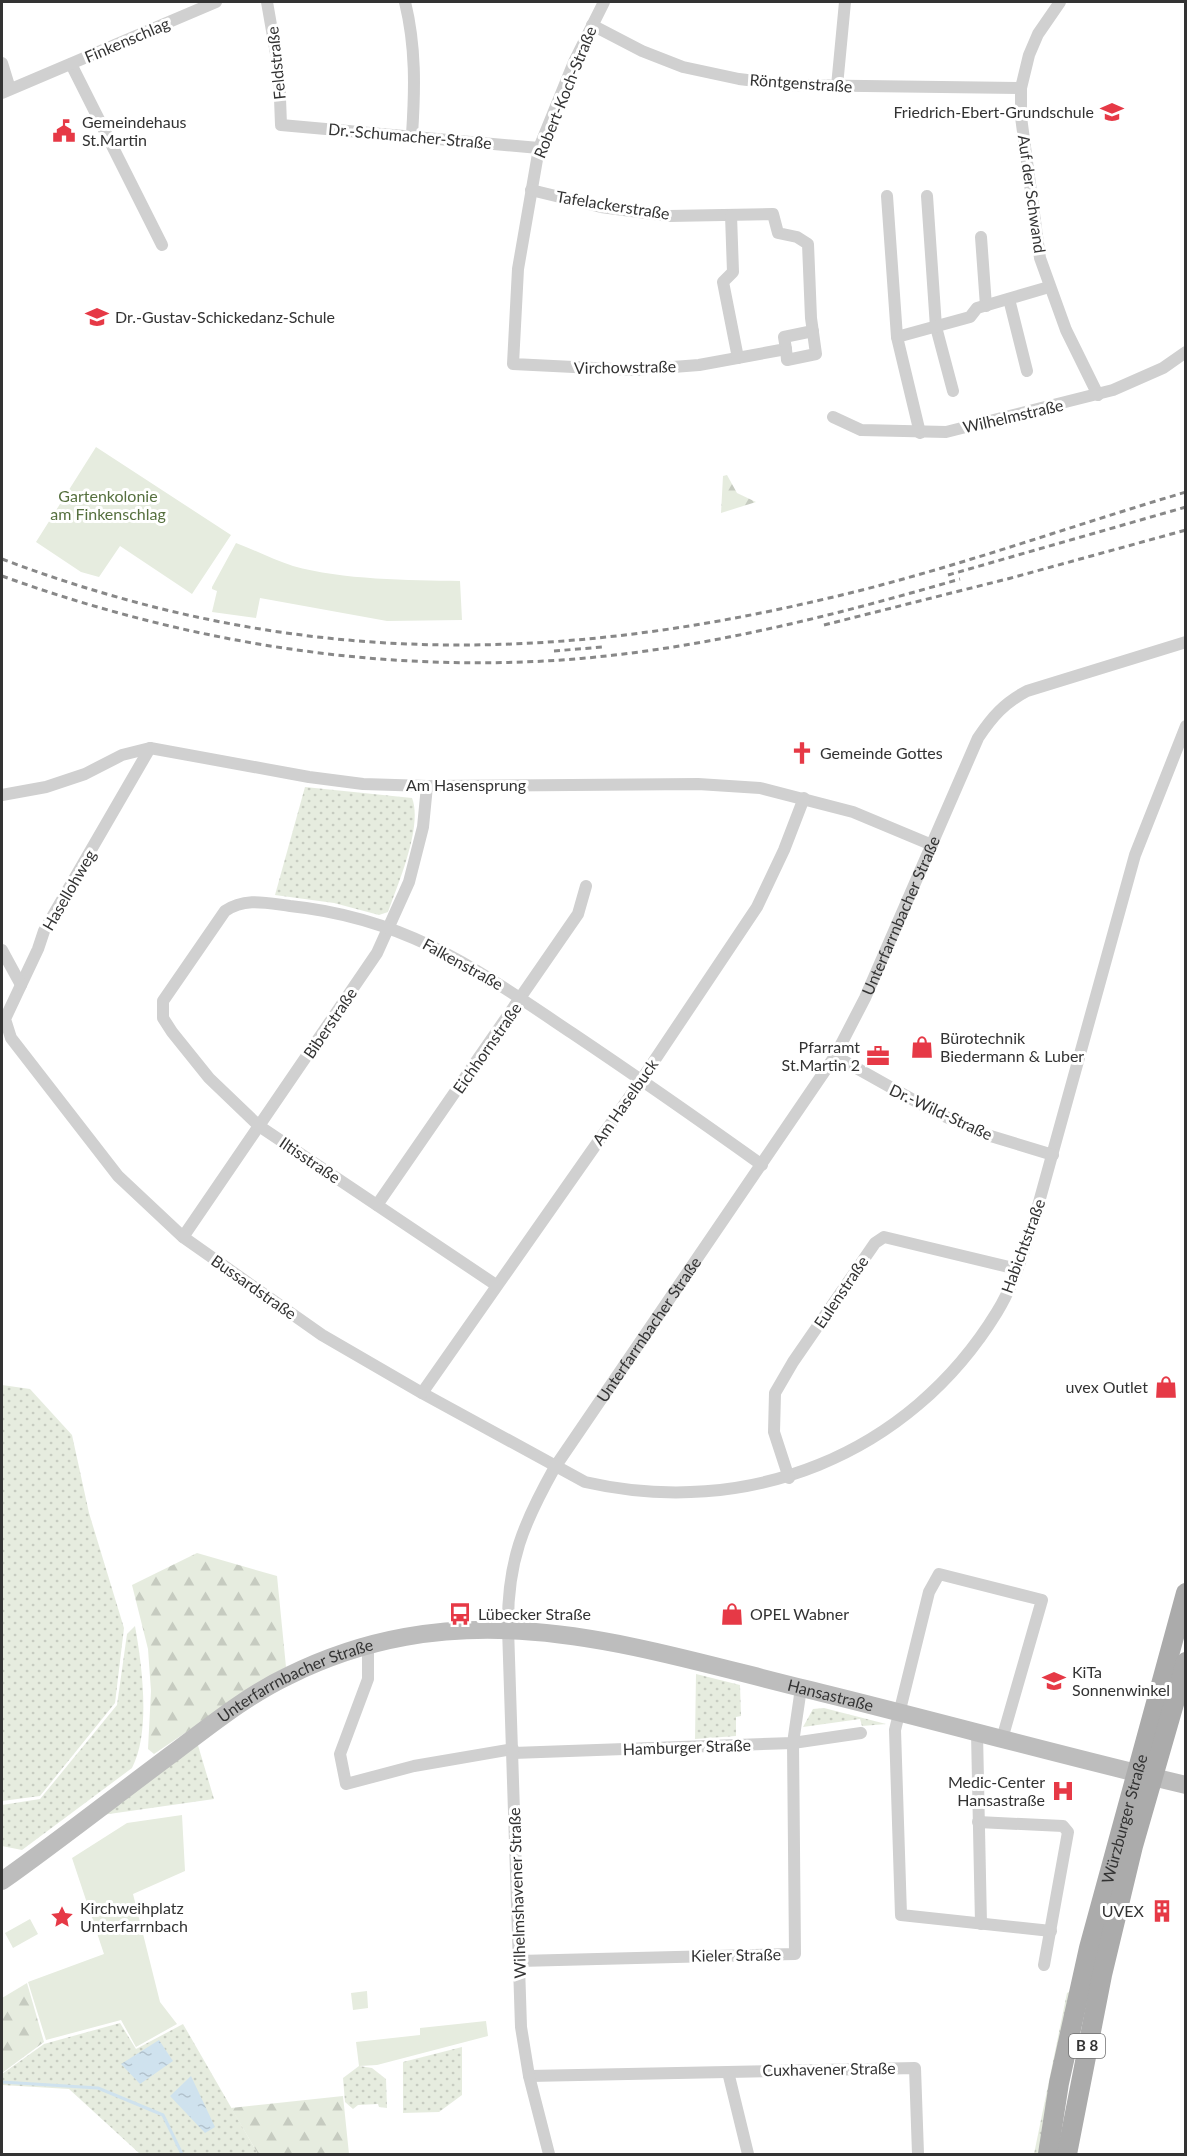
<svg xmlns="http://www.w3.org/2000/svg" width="1187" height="2156" font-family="Lato,sans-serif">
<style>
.grass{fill:url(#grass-dots)}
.forest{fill:url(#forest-firs)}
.garden{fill:#e6ecdf}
.water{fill:url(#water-ripples)}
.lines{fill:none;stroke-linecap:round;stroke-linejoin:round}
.stream{stroke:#cfe2ee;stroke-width:3}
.street{stroke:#d0d0d0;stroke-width:12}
.secondary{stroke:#bdbdbd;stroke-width:18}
.primary{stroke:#ababab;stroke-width:20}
.rail{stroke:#888;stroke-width:3;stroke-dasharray:6 4.5;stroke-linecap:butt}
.labels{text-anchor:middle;stroke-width:6;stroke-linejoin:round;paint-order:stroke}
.shield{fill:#fff;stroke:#707070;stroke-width:1.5}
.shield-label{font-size:15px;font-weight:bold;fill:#333}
.street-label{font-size:16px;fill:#333;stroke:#fff}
.poi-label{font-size:16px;fill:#333;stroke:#fff;text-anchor:start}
.park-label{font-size:16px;fill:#56703f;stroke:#fff}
</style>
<defs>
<pattern id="grass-dots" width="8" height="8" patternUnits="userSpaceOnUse" patternTransform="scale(1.5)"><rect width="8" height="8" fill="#e6ecdf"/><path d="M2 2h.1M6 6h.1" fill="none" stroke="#c6cbc0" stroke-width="1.8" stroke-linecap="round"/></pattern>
<pattern id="forest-firs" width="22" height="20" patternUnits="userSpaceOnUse" patternTransform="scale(1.5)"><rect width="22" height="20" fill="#e6ecdf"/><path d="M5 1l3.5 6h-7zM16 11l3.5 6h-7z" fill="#c6cbc0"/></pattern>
<pattern id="water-ripples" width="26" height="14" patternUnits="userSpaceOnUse" patternTransform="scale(1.5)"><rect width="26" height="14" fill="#cfe2ee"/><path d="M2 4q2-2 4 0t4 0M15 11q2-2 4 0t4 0" fill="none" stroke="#b2c2cd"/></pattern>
</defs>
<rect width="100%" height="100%" fill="#fff"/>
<!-- grass -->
<path class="grass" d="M 305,787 L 412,798 C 423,826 398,884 388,912 L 379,915 L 334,903 L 275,895 Z
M 2,1385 L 30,1389 L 72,1435 L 89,1513 L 124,1628 L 115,1703 L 40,1796 L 2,1801 Z
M 135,1626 C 142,1665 151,1732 132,1768 L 22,1850 L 2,1846 L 2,1805 L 40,1799 L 117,1705 L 127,1634 Z
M 696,1674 L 740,1685 L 741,1716 L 736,1717 L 736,1736 L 695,1739 Z
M 824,1708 L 886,1724 L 862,1726 L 860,1719 L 803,1727 L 813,1709 Z
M 197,1742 L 214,1799 L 102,1815 Z
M 1071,1991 L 1041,2154 L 1034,2154 L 1067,1993 Z
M 120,2023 L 136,2049 L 183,2024 L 258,2154 L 140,2154 L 69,2089 L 2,2085 L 2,2074 L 44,2044 Z
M 462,2047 L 462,2095 L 439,2112 L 403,2113 L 403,2062 Z
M 359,2066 L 372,2068 L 386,2079 L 387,2108 L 379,2107 L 378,2104 L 358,2105 L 353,2109 L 345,2102 L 343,2078 Z"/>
<!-- forest -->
<path class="forest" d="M 727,475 L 737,493 L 756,502 L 721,513 L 723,476 Z
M 197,1553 L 277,1576 L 286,1667 L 263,1680 L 154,1754 L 148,1749 L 151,1691 L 148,1649 L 132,1585 Z
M 27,1983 L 44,2042 L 2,2073 L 2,1998 Z
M 343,2096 L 349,2154 L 258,2154 L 231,2108 Z"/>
<!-- garden -->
<path class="garden" d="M 96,447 L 231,535 L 192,594 L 120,546 L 99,577 L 81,572 L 36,542 Z
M 236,543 C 255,550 274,560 293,566 C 342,580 409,580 460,581 L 462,620 L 387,621 L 260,598 L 256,618 L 212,612 L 217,591 L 212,589 L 212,587 Z
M 182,1815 L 185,1871 L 133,1894 L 160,2002 L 177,2024 L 136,2047 L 121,2020 L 46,2040 L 28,1982 L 104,1954 L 72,1858 L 127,1823 Z
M 30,1919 L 38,1934 L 13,1948 L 5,1933 Z
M 367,1991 L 368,2008 L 353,2010 L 351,1993 Z
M 486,2021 L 488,2036 L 377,2065 L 359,2066 L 356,2042 L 420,2035 L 420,2028 Z"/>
<!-- water -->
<path class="water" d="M 159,2040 L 173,2061 L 140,2084 L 121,2064 Z
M 191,2076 L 215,2127 L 205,2133 L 170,2096 Z"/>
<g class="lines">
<!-- stream -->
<path class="stream" d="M 2,2082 L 98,2088 L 163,2115 L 182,2154"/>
<!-- street -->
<g class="street">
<path d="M 267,2 L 279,71 L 281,125 L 539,148"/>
<path d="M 405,2 C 416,47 415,89 412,135"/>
<path d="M 604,2 L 574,62 L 539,148 L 518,269 L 513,364 L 634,370 L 699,365 L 786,349 L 784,337 L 813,331"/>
<path d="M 1060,2 L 1038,34 L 1029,55 L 1021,88 L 1021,117 L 1040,258 L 1066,330 L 1098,395"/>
<path d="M 592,25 L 642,51 L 683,67 L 739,79 L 788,85 L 1021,88"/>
<path d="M 2,63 L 10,89"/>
<path d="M 71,64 L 162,245"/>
<path d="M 837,86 L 845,2"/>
<path d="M 2,93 L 216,2"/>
<path d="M 531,190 L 601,207 L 669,216 L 773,214 L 778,233 L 797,237 L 808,244 L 811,318 L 816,354 L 787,360 L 786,349"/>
<path d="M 887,196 L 897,337 L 920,433"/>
<path d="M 927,196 L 936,327 L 953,391"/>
<path d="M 731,215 L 733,272 L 723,282 L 738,358"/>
<path d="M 981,237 L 986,306"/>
<path d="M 1009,299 L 1027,371"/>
<path d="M 897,337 L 970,317 L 977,308 L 1049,287"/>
<path d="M 833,417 L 861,430 L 946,432 L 1113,390 L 1163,368 L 1186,352"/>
<path d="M 150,748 L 44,931 L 38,949 L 5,1019 L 11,1038 L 118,1176 L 183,1237 L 322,1335 L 422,1393 L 585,1482 C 747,1519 909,1456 997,1312 C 1013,1286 1023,1254 1033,1224 L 1135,855 L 1186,726"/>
<path d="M 2,795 L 46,787 L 85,774 L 122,755 L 150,748 L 309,777 L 363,784 L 427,786 L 698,784 L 760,788 L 853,812 L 932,845"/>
<path d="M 2,950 L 21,985"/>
<path d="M 835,1056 L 933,1111 L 984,1134 L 1053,1155"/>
<path d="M 377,1205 L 578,914 L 586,886"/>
<path d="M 183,1237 L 377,953 L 409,882 L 423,827 L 427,786"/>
<path d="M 496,1285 L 259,1126 L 209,1078 L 172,1032 L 163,1018 L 163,1001 L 225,911 C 245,897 267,903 290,906 C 407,918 478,970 572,1033 C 636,1076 699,1120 762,1165"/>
<path d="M 422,1393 L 642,1079 L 757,907 L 784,850 L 804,798"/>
<path d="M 789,1478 L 774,1432 L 775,1393 L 793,1362 L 875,1243 L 884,1237 L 1017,1269"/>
<path d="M 368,1645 L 368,1679 L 340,1754 L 346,1784 L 414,1766 L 513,1749"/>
<path d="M 977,1733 L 981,1924"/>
<path d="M 1002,1739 L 1042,1600 L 939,1574 L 929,1592 L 895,1730 L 901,1915 L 1051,1931"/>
<path d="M 513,1753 L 793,1743 L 861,1733"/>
<path d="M 978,1822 L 1063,1826 L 1068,1832 L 1044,1965"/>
<path d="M 519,1961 L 795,1954 L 793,1743 L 801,1688"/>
<path d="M 728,2072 L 748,2154"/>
<path d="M 529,2076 L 915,2068 L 918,2154"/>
<path id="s1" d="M 549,2154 L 529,2076 L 521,2027 L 508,1628 C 507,1562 523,1524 555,1467 L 835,1056 L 865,998 L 978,738 C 992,717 1004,703 1027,691 L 1186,642"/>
</g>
<!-- secondary -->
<path class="secondary" id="s2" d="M 2,1881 C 61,1839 118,1794 176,1751 C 212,1724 248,1695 288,1676 C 466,1588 627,1645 806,1689 C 933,1720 1059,1755 1186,1785"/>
<!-- primary -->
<g class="primary">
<path id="s3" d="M 1048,2154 L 1059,2083 L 1089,1948 L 1186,1593"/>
<path d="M 1067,2154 L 1102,1975 L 1133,1846 L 1186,1662"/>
</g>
<!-- rail -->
<path class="rail" d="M 2,559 C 283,665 538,667 829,598 C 950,570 1067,527 1186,492
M 948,575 L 1186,507
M 2,576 C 177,639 360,671 546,661 C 687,653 826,618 960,579
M 824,625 L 1011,578 L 1186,530
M 554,651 L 602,647"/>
</g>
<!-- icons -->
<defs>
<g id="school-bare" transform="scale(1.8)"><path d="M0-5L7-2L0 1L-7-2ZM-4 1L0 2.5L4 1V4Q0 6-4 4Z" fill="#e63946" stroke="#fff" stroke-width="2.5" paint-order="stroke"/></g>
<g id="civic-bare" transform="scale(1.8)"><path d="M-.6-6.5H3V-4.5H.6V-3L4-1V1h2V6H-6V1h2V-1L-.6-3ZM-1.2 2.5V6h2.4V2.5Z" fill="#e63946" stroke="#fff" stroke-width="2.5" paint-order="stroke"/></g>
<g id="church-bare" transform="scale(1.8)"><path d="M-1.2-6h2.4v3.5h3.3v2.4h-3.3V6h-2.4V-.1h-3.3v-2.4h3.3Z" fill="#e63946" stroke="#fff" stroke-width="2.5" paint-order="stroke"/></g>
<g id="shop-bare" transform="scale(1.8)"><path d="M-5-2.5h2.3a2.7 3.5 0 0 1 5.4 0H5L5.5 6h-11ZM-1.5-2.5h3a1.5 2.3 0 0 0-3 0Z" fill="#e63946" stroke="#fff" stroke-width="2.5" paint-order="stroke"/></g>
<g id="office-bare" transform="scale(1.8)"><path d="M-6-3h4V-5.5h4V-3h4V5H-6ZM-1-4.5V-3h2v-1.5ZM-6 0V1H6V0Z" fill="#e63946" stroke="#fff" stroke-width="2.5" paint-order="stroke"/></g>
<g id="bus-bare" transform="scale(1.8)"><path d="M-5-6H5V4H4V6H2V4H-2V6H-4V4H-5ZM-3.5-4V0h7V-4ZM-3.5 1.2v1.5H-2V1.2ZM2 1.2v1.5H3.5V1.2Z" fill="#e63946" stroke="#fff" stroke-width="2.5" paint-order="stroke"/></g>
<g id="hospital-bare" transform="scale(1.8)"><path d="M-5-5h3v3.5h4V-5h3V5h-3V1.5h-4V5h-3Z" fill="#e63946" stroke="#fff" stroke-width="2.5" paint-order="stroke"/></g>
<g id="building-bare" transform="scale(1.8)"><path d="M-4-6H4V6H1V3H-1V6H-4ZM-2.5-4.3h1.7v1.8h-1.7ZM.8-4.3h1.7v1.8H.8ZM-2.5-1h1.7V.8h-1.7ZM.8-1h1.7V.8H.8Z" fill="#e63946" stroke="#fff" stroke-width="2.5" paint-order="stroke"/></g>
<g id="sight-bare" transform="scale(1.8)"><path d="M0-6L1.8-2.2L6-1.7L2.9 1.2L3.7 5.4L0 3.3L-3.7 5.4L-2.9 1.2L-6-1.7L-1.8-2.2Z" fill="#e63946" stroke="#fff" stroke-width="2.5" paint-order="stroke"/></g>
</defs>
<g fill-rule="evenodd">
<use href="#school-bare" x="1112" y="112"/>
<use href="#civic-bare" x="64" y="131"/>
<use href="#school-bare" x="97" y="317"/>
<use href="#church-bare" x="802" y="753"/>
<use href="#shop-bare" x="922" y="1047"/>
<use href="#office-bare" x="878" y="1056"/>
<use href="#shop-bare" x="1166" y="1387"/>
<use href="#bus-bare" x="460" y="1614"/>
<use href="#shop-bare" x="732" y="1614"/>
<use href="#school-bare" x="1054" y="1681"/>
<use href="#hospital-bare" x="1063" y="1791"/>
<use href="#building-bare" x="1162" y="1911"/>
<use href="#sight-bare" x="62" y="1917"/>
</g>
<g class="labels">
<!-- shield labels -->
<rect class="shield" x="1069" y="2034" width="36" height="24" rx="4.5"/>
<g class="shield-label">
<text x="1087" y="2051">B 8</text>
</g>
<!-- street labels -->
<g class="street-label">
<text transform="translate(127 40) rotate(-23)" y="6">Finkenschlag</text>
<text transform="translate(276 63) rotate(-96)" y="6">Feldstraße</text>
<text transform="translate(801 83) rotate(4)" y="6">Röntgenstraße</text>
<text transform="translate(565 92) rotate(-68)" y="6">Robert-Koch-Straße</text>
<text transform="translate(410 136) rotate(5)" y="6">Dr.-Schumacher-Straße</text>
<text transform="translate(1032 194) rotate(82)" y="6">Auf der Schwand</text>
<text transform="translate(613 205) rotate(9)" y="6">Tafelackerstraße</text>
<text transform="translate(625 367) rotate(-1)" y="6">Virchowstraße</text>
<text transform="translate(1013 416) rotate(-13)" y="6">Wilhelmstraße</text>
<text x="466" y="791">Am Hasensprung</text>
<text transform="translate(69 890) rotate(-60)" y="6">Hasellohweg</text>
<text dy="6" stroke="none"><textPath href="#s1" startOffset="1352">Unterfarrnbacher Straße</textPath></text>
<text transform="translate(463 964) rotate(29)" y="6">Falkenstraße</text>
<text transform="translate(330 1023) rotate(-56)" y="6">Biberstraße</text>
<text transform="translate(487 1048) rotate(-55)" y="6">Eichhornstraße</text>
<text transform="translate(625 1102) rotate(-55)" y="6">Am Haselbuck</text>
<text transform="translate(941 1112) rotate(25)" y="6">Dr.-Wild-Straße</text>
<text transform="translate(310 1160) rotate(34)" y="6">Iltisstraße</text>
<text transform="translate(1023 1246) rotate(-70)" y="6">Habichtstraße</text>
<text transform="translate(254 1287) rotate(35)" y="6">Bussardstraße</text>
<text transform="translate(841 1292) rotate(-56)" y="6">Eulenstraße</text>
<text dy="6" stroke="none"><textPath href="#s1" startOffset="866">Unterfarrnbacher Straße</textPath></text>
<text dy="6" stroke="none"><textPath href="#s2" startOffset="357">Unterfarrnbacher Straße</textPath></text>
<text dy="6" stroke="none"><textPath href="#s2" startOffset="909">Hansastraße</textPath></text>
<text transform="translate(687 1747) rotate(-2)" y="6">Hamburger Straße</text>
<text dy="6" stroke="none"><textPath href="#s3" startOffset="344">Würzburger Straße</textPath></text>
<text transform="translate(517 1893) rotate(-92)" y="6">Wilhelmshavener Straße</text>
<text transform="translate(736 1955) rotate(-1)" y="6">Kieler Straße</text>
<text transform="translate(829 2069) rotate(-1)" y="6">Cuxhavener Straße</text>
</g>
<!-- poi labels -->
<g class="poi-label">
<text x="1094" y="118" text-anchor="end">Friedrich-Ebert-Grundschule</text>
<text x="82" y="128">Gemeindehaus<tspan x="82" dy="18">St.Martin</tspan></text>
<text x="115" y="323">Dr.-Gustav-Schickedanz-Schule</text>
<text x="820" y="759">Gemeinde Gottes</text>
<text x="940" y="1044">Bürotechnik<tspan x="940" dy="18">Biedermann &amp; Luber</tspan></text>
<text x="860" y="1053" text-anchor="end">Pfarramt<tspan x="860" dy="18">St.Martin 2</tspan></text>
<text x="1148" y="1393" text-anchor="end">uvex Outlet</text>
<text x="478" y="1620">Lübecker Straße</text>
<text x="750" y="1620">OPEL Wabner</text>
<text x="1072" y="1678">KiTa<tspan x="1072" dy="18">Sonnenwinkel</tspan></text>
<text x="1045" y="1788" text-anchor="end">Medic-Center<tspan x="1045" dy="18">Hansastraße</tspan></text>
<text x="80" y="1914">Kirchweihplatz<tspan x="80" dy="18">Unterfarrnbach</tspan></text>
<text x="1144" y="1917" text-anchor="end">UVEX</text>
</g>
<!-- park labels -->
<g class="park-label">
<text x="108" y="502">Gartenkolonie<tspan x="108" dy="18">am Finkenschlag</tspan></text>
</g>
</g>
<!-- border -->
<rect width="1187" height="2156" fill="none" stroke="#333333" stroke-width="6"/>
</svg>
